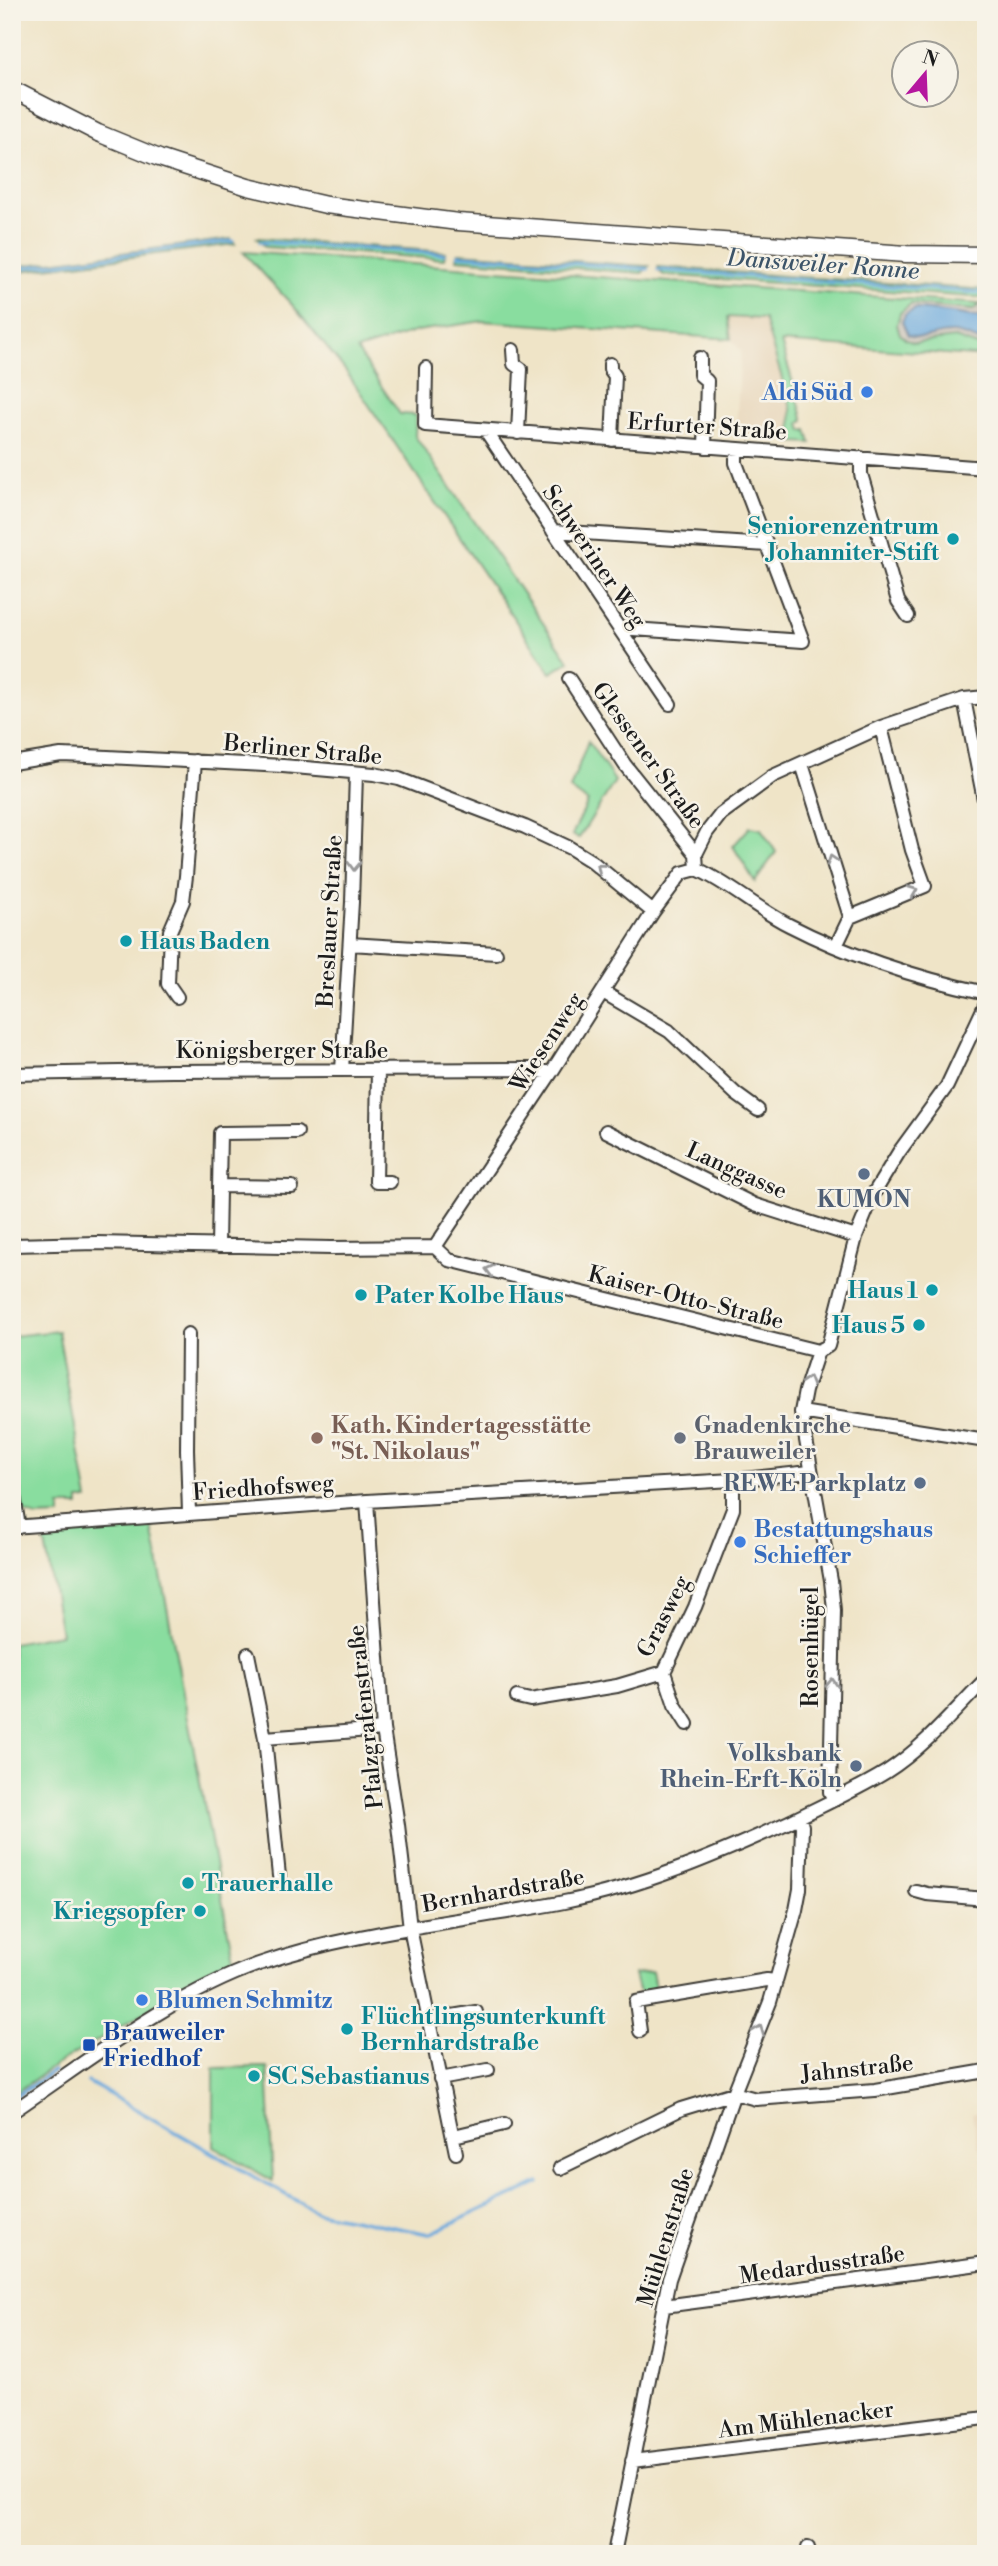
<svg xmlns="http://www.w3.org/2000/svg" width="998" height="2566" font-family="'Libre Bodoni',serif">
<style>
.built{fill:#e7d4b7}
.industrial{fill:#cbc3b8}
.green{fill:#89dd9f;stroke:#527c5e;stroke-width:2}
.water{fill:#6ba9dd;stroke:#44627c;stroke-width:2}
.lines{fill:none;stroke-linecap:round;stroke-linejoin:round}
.stream{stroke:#6ba9dd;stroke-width:3.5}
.minor-casing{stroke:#3c3a36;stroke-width:16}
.major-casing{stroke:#3c3a36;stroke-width:19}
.minor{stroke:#fff;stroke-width:12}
.major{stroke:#fff;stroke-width:16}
.oneway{stroke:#999}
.shop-dot{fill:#3f7fe0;stroke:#f7f3e8;stroke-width:2.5}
.culture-dot{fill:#0f9aa8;stroke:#f7f3e8;stroke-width:2.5}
.service-dot{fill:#5c6f8a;stroke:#f7f3e8;stroke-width:2.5}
.education-dot{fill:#8d6e63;stroke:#f7f3e8;stroke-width:2.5}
.worship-dot{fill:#6b7280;stroke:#f7f3e8;stroke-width:2.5}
.transit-dot{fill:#1a4fb4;stroke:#f7f3e8;stroke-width:2.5}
.labels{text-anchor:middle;stroke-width:5;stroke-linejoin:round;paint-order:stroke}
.shop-label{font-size:23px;font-weight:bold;fill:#366cbe;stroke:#f7f3e8;text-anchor:start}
.street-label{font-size:23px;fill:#1c1c1c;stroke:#f7f3e8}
.culture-label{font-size:23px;font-weight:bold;fill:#0d838f;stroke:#f7f3e8;text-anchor:start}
.service-label{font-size:23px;font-weight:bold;fill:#4e5e75;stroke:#f7f3e8;text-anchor:end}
.education-label{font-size:23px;font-weight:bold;fill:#785e54;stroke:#f7f3e8;text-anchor:start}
.worship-label{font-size:23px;font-weight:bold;fill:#5b616d;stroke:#f7f3e8;text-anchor:start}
.transit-label{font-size:23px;font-weight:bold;fill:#164399;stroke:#f7f3e8;text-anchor:start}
.water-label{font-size:24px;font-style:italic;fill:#3c5469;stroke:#f7f3e8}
</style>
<rect width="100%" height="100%" fill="#f7f3e8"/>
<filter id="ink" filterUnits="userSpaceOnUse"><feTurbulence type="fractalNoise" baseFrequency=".0143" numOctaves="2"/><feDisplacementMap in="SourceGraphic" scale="14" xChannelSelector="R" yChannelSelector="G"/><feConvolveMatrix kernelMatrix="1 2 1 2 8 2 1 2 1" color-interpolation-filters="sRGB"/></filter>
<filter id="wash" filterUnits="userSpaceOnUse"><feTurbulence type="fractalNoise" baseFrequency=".00686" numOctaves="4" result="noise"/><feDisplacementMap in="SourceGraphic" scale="28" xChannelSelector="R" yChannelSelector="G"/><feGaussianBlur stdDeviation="1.57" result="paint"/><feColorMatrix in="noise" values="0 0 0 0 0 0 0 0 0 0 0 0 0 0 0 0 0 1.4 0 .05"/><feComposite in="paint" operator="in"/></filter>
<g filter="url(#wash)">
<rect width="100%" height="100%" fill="#efe4c7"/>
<!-- built -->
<path class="built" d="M 727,317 L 765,319 L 791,408 L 792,432 L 785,432 L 784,440 L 748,437 L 748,429 L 736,429 L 741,351 L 731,339 Z
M 986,2082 L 986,2148 L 979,2149 L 972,2114 L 980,2112 L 972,2084 Z"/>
<!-- industrial -->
<path class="industrial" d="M 915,304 L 973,310 L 980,304 L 986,304 L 986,349 L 955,338 L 915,343 L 906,340 L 898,329 L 898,316 L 906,306 Z"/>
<!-- green -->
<path class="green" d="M 257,238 L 445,252 L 444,259 L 265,247 Z
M 231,239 L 235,244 L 12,272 L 12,267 Z
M 243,252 L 980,304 L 973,310 L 911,304 L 900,313 L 897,325 L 900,334 L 906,340 L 915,343 L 955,338 L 986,349 L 986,357 L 781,342 L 804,421 L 800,423 L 802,431 L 807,430 L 811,443 L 792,442 L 791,408 L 764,319 L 728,317 L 731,339 L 483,321 L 417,331 L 357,350 L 400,414 L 416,415 L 415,436 L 569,661 L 551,673 L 345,370 L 294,307 Z
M 458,253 L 645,266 L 649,266 L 642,273 L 457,259 Z
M 658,267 L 986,290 L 986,298 L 664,275 L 660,272 Z
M 588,741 L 615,781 L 579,838 L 572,835 L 588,802 L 570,789 Z
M 750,827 L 761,829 L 776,852 L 755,882 L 733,846 Z
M 58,1331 L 88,1500 L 79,1500 L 79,1506 L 60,1506 L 60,1516 L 36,1517 L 24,1512 L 12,1446 L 12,1336 Z
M 151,1522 L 234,1963 L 205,1977 L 54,2066 L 12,2095 L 12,1643 L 61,1634 L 43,1531 Z
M 652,1972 L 656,1993 L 643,1995 L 638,1990 L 634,1975 Z
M 267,2067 L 273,2181 L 214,2147 L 214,2068 Z"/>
<!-- water -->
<path class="water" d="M 915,309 C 939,310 962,315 986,318 L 986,343 C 975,340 964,334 953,333 C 937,332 925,342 908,335 L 902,322 L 905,315 Z"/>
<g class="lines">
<!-- stream -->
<path class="stream" d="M 260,242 L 444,254
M 458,255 L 648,269
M 12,269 L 233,241
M 658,270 L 986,293
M 88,2082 L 316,2212 L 429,2234 L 539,2183
M 12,2099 L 54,2071"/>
</g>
</g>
<g filter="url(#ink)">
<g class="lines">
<!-- minor casing -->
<g class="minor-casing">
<path id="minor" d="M 513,350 L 514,364 L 521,369 L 518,433
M 700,358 L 700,375 L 707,381 L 705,447
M 610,364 L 610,369 L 615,376 L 612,440
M 426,368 L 425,425 L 986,468
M 486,431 L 670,704
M 861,458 L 861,474 L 898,601 L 908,616
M 553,531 L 767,545
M 619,628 L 803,641 L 736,463 L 736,449
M 569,679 L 625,765 L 696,854
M 964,699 L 986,810
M 12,763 L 61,755 L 88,756 L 283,766 L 374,774 L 399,779 L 525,827 L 570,848 L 591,861 L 653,912
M 802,764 L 850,917 L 836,946
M 697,869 L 696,854 L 707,832 L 721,814 L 773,776 L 881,727 L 964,699 L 986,697
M 697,869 C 730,884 757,909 789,925 C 851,957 917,978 986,993
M 850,917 L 925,886 L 912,850 L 881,727
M 350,944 L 496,953
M 603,992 L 669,1031 L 736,1094 L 758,1110
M 177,997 L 168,984 L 170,931 L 183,901 L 186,876 L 195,761
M 342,1070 L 352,902 L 356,774
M 378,1070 L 376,1182 L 390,1182
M 12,1074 L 172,1071 L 529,1069 L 551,1073
M 606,1131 L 755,1205 L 856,1237
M 220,1186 L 292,1187
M 12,1245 L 97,1243 L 331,1248 L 435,1247 L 449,1260 L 818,1351
M 218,1246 L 220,1133 L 297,1132
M 435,1247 L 551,1073 L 653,912 L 682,873 L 697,869
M 188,1334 L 187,1450 L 189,1513
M 818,1351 L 805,1391 L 801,1412 L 831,1581 L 834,1610 L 830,1792 L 834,1799
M 818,1351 L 828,1346 L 856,1237 L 874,1193 L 899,1152 L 947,1086 L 986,1003
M 801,1412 L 986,1441
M 12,1484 L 19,1527
M 367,1501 L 383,1729 L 398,1825 L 410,1928 L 456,2153
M 12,1527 L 367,1501 L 733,1480 L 810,1472
M 248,1654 L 265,1738
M 664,1672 L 675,1705 L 687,1724
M 517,1697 L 530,1700 L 617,1686 L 664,1672 L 695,1607 L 733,1509 L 733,1480
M 279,1876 L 265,1738 L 383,1729
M 916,1891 L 927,1894 L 986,1899
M 428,2020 L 476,2012
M 640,2031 L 636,2002 L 767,1980 L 776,1981
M 440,2079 L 488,2070
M 734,2093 L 756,2099 L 875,2090 L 986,2071
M 12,2112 C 89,2060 171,1995 259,1964 C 358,1930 462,1922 564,1902 C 642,1887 717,1855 789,1822 C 821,1806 855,1791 886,1772 C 924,1748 954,1711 986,1679
M 454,2136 L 504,2124
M 560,2168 L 681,2109 L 734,2093
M 664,2306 L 986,2263
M 632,2461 L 986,2418
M 808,2548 L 809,2554
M 614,2554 L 669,2279 L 734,2093 L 770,2002 L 796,1910 L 800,1889 L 802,1826 L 799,1817
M 985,2554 L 986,2553"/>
</g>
<!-- major casing -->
<g class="major-casing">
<path id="major" d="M 12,89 L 98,133 L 159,158 L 248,187 L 326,205 L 458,222 L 906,254 L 986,255"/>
</g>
<!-- minor -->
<use href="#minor" class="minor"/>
<!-- major -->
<use href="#major" class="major"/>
</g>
<!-- one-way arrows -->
<defs><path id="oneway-chevron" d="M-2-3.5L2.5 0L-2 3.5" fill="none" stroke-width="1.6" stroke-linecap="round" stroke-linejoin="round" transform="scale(1.75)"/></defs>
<g class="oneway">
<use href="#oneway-chevron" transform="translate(832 860) rotate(-108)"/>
<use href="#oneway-chevron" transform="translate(354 866) rotate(92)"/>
<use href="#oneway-chevron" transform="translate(601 868) rotate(-140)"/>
<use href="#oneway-chevron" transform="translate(913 891) rotate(-22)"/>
<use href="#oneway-chevron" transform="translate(490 1270) rotate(-166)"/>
<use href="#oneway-chevron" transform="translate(808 1381) rotate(-73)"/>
<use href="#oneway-chevron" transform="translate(832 1683) rotate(-88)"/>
<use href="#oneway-chevron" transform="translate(759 2030) rotate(-69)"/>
</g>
</g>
<!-- markers -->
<g class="shop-dot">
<circle cx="867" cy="392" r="7"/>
<circle cx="740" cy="1542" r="7"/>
<circle cx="142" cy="2000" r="7"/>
</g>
<g class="culture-dot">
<circle cx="953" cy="539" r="7"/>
<circle cx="126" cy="941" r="7"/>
<circle cx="932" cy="1290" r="7"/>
<circle cx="361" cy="1295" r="7"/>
<circle cx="919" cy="1325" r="7"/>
<circle cx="188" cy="1883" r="7"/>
<circle cx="200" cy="1911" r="7"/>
<circle cx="347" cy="2029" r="7"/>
<circle cx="254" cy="2076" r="7"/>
</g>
<g class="service-dot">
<circle cx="864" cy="1174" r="7"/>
<circle cx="920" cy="1483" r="7"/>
<circle cx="856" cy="1766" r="7"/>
</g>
<circle class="education-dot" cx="317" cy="1438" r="7"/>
<circle class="worship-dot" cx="680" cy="1438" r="7"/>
<rect class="transit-dot" x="82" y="2038" width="14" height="14" rx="3.5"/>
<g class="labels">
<!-- shop labels -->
<g class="shop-label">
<text x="853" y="400" text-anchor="end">Aldi Süd</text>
<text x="754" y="1537">Bestattungshaus<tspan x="754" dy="26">Schieffer</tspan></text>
<text x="156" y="2008">Blumen Schmitz</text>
</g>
<!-- street labels -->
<g class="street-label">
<text transform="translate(707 426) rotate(4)" y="8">Erfurter Straße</text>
<text transform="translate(595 556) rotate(56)" y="8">Schweriner Weg</text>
<text transform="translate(303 749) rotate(5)" y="8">Berliner Straße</text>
<text transform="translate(649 755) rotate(54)" y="8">Glessener Straße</text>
<text transform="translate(329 921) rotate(-87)" y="8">Breslauer Straße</text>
<text transform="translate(546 1042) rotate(-57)" y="8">Wiesenweg</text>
<text x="282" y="1058">Königsberger Straße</text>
<text transform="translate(737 1170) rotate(24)" y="8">Langgasse</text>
<text transform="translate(686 1297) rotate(14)" y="8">Kaiser-Otto-Straße</text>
<text transform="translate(263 1487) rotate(-4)" y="8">Friedhofsweg</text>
<text transform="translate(663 1616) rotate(-63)" y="8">Grasweg</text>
<text transform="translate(810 1647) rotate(-90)" y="8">Rosenhügel</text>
<text transform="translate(365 1717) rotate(-96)" y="8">Pfalzgrafenstraße</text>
<text transform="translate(503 1890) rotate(-10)" y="8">Bernhardstraße</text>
<text transform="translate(857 2068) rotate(-6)" y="8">Jahnstraße</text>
<text transform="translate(665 2237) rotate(-73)" y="8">Mühlenstraße</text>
<text transform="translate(822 2264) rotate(-8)" y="8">Medardusstraße</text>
<text transform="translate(806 2419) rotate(-7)" y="8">Am Mühlenacker</text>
</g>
<!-- culture labels -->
<g class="culture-label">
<text x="939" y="534" text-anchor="end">Seniorenzentrum<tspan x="939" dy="26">Johanniter-Stift</tspan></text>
<text x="140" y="949">Haus Baden</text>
<text x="918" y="1298" text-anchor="end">Haus 1</text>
<text x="375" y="1303">Pater Kolbe Haus</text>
<text x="905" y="1333" text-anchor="end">Haus 5</text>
<text x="202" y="1891">Trauerhalle</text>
<text x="186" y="1919" text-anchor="end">Kriegsopfer</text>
<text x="361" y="2024">Flüchtlingsunterkunft<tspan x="361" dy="26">Bernhardstraße</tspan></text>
<text x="268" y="2084">SC Sebastianus</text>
</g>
<!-- service labels -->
<g class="service-label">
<text x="864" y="1207" text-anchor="middle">KUMON</text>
<text x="906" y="1491">REWE Parkplatz</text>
<text x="842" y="1761">Volksbank<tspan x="842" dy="26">Rhein-Erft-Köln</tspan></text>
</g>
<!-- education labels -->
<g class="education-label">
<text x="331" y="1433">Kath. Kindertagesstätte<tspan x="331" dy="26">"St. Nikolaus"</tspan></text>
</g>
<!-- worship labels -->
<g class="worship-label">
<text x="694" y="1433">Gnadenkirche<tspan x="694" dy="26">Brauweiler</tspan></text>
</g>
<!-- transit labels -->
<g class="transit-label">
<text x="103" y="2040">Brauweiler<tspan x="103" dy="26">Friedhof</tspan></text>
</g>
<!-- water labels -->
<g class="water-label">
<text transform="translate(823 264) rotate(4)" y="8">Dansweiler Ronne</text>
</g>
</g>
<!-- margin -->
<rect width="998" height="2566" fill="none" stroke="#f7f3e8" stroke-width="42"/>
<!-- north arrow -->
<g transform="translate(925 74) rotate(19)"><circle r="33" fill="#f7f3e8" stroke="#9f9d96" stroke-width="2"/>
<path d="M0-5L12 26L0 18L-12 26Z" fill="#b5179e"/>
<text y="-10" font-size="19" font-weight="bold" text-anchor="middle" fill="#1c1c1c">N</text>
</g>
</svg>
